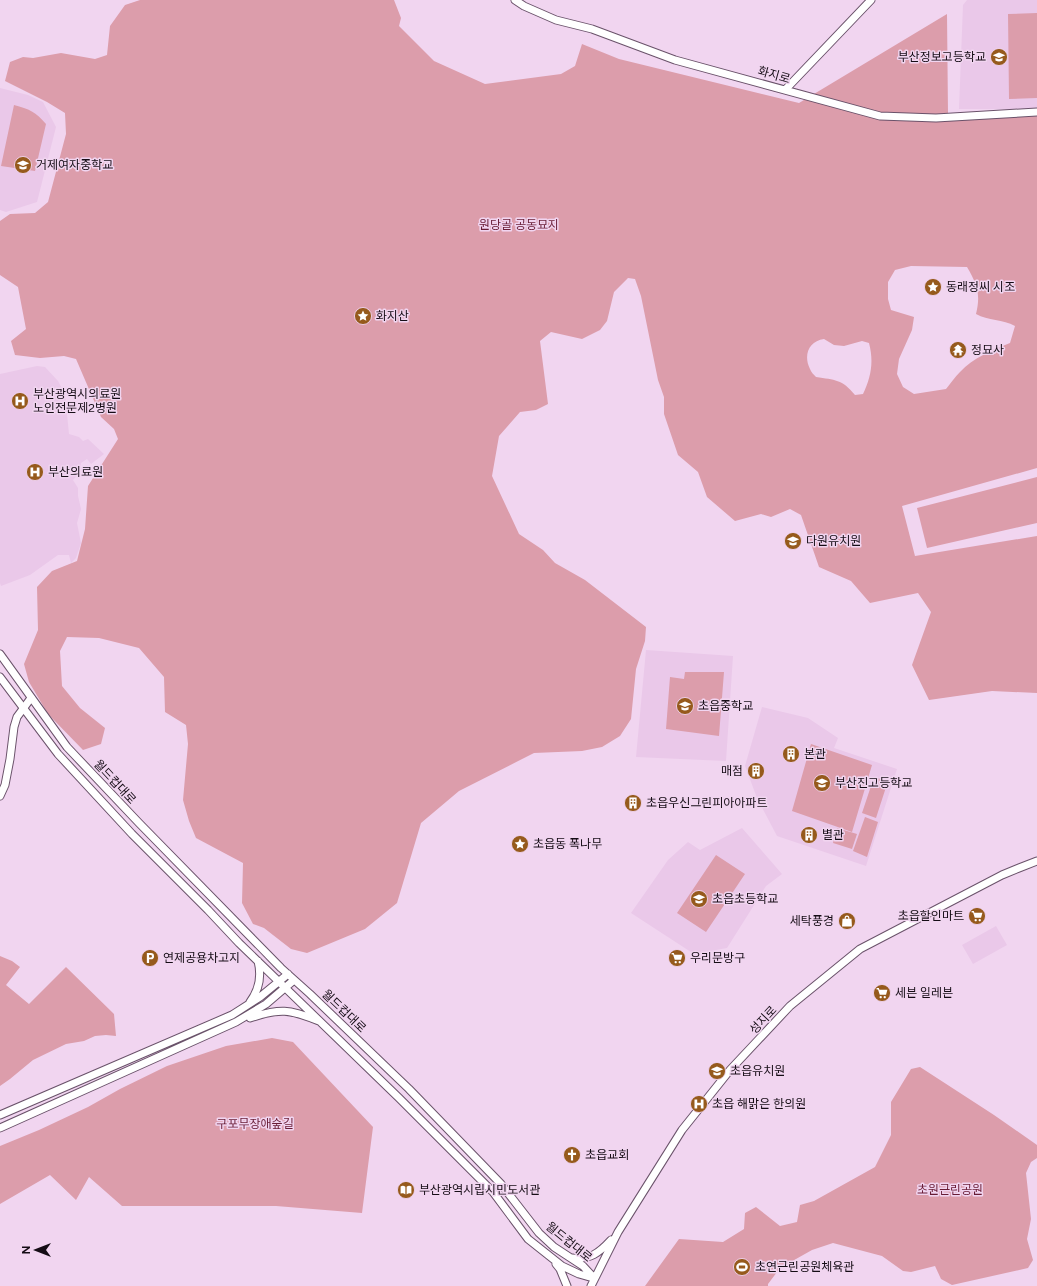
<svg xmlns="http://www.w3.org/2000/svg" width="1037" height="1286" font-family="Figtree,'Noto Sans KR',sans-serif">
<style>
.built{fill:#eac8e9}
.green{fill:#dc9dab;fill-rule:evenodd}
.lines{fill:none;stroke-linecap:round;stroke-linejoin:round}
.tertiary-casing{stroke:#6a526a;stroke-width:9}
.secondary-casing{stroke:#6a526a;stroke-width:9}
.tertiary{stroke:#fff;stroke-width:7}
.secondary{stroke:#fff;stroke-width:7}
.labels{text-anchor:middle;stroke-width:3;stroke-linejoin:round;paint-order:stroke}
.poi-label{font-size:12px;fill:#150c15;stroke:#f1d5f0;text-anchor:start}
.street-label{font-size:12px;fill:#150c15;stroke:#f1d5f0}
.park-label{font-size:12px;fill:#681c35;stroke:#f1d5f0}
</style>
<rect width="100%" height="100%" fill="#f1d5f0"/>
<!-- built -->
<path class="built" d="M 967,0 L 1037,0 L 1037,109 L 959,109 L 963,5 Z
M 0,88 L 28,95 L 43,102 L 56,127 L 37,202 L 6,212 L 0,210 Z
M 37,366 L 45,367 L 58,381 L 65,394 L 69,434 L 79,437 L 83,441 L 88,439 L 104,454 L 91,464 L 87,459 L 81,463 L 80,472 L 73,480 L 78,488 L 78,496 L 81,509 L 77,523 L 81,543 L 76,558 L 71,563 L 69,555 L 58,555 L 30,575 L 1,586 L 0,583 L 0,374 Z
M 646,650 L 733,656 L 726,761 L 636,757 Z
M 762,707 L 808,718 L 838,738 L 834,748 L 897,769 L 866,866 L 777,836 L 757,798 L 745,766 Z
M 742,828 L 782,874 L 766,886 L 727,948 L 694,954 L 631,913 L 668,860 L 688,842 L 700,850 Z
M 996,926 L 1007,945 L 973,964 L 962,945 Z"/>
<!-- green -->
<path class="green" d="M 140,0 L 394,0 L 401,18 L 399,26 L 434,61 L 485,84 L 561,74 L 575,66 L 582,44 L 619,59 L 799,103 L 947,14 L 948,114 L 1037,115 L 1037,468 L 902,506 L 915,556 L 1037,536 L 1037,693 L 992,691 L 929,700 L 912,665 L 931,612 L 918,593 L 870,603 L 851,581 L 819,567 L 801,515 L 790,509 L 771,517 L 761,514 L 735,521 L 707,497 L 698,472 L 678,455 L 664,414 L 664,397 L 658,380 L 641,296 L 635,279 L 628,278 L 614,292 L 607,321 L 600,330 L 582,339 L 551,332 L 540,341 L 548,404 L 536,410 L 520,412 L 499,436 L 492,476 L 519,534 L 543,550 L 555,563 L 585,580 L 646,627 L 645,641 L 636,669 L 631,719 L 620,736 L 602,747 L 582,751 L 534,753 L 459,791 L 421,823 L 397,903 L 365,929 L 307,953 L 291,949 L 264,928 L 253,924 L 242,903 L 243,863 L 196,838 L 189,821 L 183,800 L 188,744 L 186,725 L 165,712 L 164,677 L 139,648 L 99,638 L 67,637 L 60,651 L 62,686 L 80,708 L 105,728 L 101,744 L 83,750 L 48,714 L 29,682 L 24,664 L 38,630 L 37,587 L 52,571 L 77,561 L 85,529 L 88,486 L 118,439 L 114,429 L 101,417 L 76,359 L 64,356 L 40,358 L 15,355 L 11,341 L 26,329 L 18,287 L 0,275 L 0,221 L 10,214 L 35,213 L 48,202 L 66,134 L 65,113 L 47,102 L 5,81 L 10,62 L 23,57 L 33,58 L 61,53 L 95,59 L 107,55 L 110,26 L 125,5 ZM 911,266 L 967,267 C 977,284 981,294 976,314 C 988,321 1003,319 1015,326 L 1010,343 C 992,350 973,358 960,372 C 955,377 950,384 946,389 L 914,394 L 903,387 L 897,374 L 899,359 L 912,330 L 914,317 L 891,310 L 888,299 L 888,282 L 895,270 ZM 824,339 L 834,345 L 844,346 L 862,341 L 869,343 C 874,362 871,377 863,394 L 855,395 C 842,379 835,380 816,377 C 814,375 811,372 810,369 C 803,355 809,341 824,339 Z
M 1037,13 L 1037,98 L 1009,99 L 1008,14 Z
M 14,105 C 29,109 36,112 46,124 L 35,171 L 1,166 Z
M 1037,477 L 1037,523 L 927,548 L 917,508 Z
M 685,672 L 724,672 L 719,736 L 666,729 L 670,677 L 684,679 Z
M 811,744 L 872,765 L 852,832 L 792,811 Z
M 874,777 L 888,781 L 876,818 L 862,813 Z
M 865,817 L 878,822 L 867,857 L 853,851 Z
M 837,828 L 857,834 L 852,849 L 833,843 Z
M 716,855 L 745,874 L 706,932 L 677,913 Z
M 0,956 L 12,961 L 20,967 L 6,985 L 29,1004 L 66,967 L 114,1014 L 116,1036 L 106,1035 L 95,1036 L 84,1041 L 66,1044 L 33,1060 L 10,1079 L 0,1086 Z
M 272,1038 L 293,1042 L 373,1127 L 362,1213 L 276,1206 L 122,1206 L 89,1177 L 76,1200 L 50,1175 L 0,1204 L 0,1146 L 39,1130 L 88,1107 L 120,1089 L 167,1066 L 226,1046 Z
M 920,1067 L 994,1115 L 1037,1145 L 1037,1158 L 1031,1162 L 1026,1173 L 1031,1219 L 1027,1239 L 1033,1260 L 1028,1268 L 952,1285 L 941,1279 L 935,1266 L 911,1272 L 903,1271 L 882,1256 L 833,1243 L 812,1250 L 780,1268 L 768,1284 L 768,1286 L 645,1286 L 679,1239 L 723,1242 L 744,1229 L 745,1213 L 756,1207 L 780,1226 L 797,1222 L 800,1205 L 814,1201 L 875,1167 L 891,1135 L 891,1102 L 911,1069 Z"/>
<g class="lines">
<!-- tertiary casing -->
<g class="tertiary-casing">
<path id="tertiary" d="M 515,0 L 524,6 L 556,20 L 592,29 L 675,60 L 880,116 L 936,118 L 1037,112
M 785,90 L 871,0
M 0,796 L 5,785 L 10,759 L 14,727 L 17,717 L 31,698"/>
</g>
<!-- secondary casing -->
<g class="secondary-casing">
<path id="secondary" d="M 0,654 L 67,747 L 139,823 L 281,968 L 310,994 L 409,1089 L 501,1184 L 539,1233 L 554,1247 L 583,1266 L 594,1278
M 0,677 L 58,754 L 132,834 L 208,910 L 239,943 L 399,1098 L 493,1192 L 528,1239 L 562,1266 L 579,1274 L 593,1278
M 250,1002 C 259,990 262,977 258,961
M 250,1018 C 280,1008 289,1009 319,1021
M 0,1115 L 232,1015 L 260,997 L 288,974
M 0,1128 L 236,1022 L 266,1004 L 294,980
M 572,1258 C 590,1260 599,1253 611,1240
M 556,1264 L 560,1269 L 567,1286
M 591,1286 L 618,1232 L 682,1130 L 730,1070 L 790,1006 L 860,949 L 1002,875 L 1019,868 L 1037,861"/>
</g>
<!-- tertiary -->
<use href="#tertiary" class="tertiary"/>
<!-- secondary -->
<use href="#secondary" class="secondary"/>
</g>
<!-- icons -->
<defs>
<g id="school-disc" transform="scale(0.9)"><circle r="9.5" fill="#965a1c" stroke="#f1d5f0"/><path d="M0-5L7-2L0 1L-7-2ZM-4 1L0 2.5L4 1V4Q0 6-4 4Z" fill="#fff"/></g>
<g id="sight-disc" transform="scale(0.9)"><circle r="9.5" fill="#965a1c" stroke="#f1d5f0"/><path d="M0-6L1.8-2.2L6-1.7L2.9 1.2L3.7 5.4L0 3.3L-3.7 5.4L-2.9 1.2L-6-1.7L-1.8-2.2Z" fill="#fff"/></g>
<g id="temple-disc" transform="scale(0.9)"><circle r="9.5" fill="#965a1c" stroke="#f1d5f0"/><path d="M0-6L5-2H3V0L6.5 2.5H4V6H1.5V3h-3V6H-4V2.5H-6.5L-3 0V-2H-5Z" fill="#fff"/></g>
<g id="hospital-disc" transform="scale(0.9)"><circle r="9.5" fill="#965a1c" stroke="#f1d5f0"/><path d="M-5-5h3v3.5h4V-5h3V5h-3V1.5h-4V5h-3Z" fill="#fff"/></g>
<g id="building-disc" transform="scale(0.9)"><circle r="9.5" fill="#965a1c" stroke="#f1d5f0"/><path d="M-4-6H4V6H1V3H-1V6H-4ZM-2.5-4.3h1.7v1.8h-1.7ZM.8-4.3h1.7v1.8H.8ZM-2.5-1h1.7V.8h-1.7ZM.8-1h1.7V.8H.8Z" fill="#fff"/></g>
<g id="supermarket-disc" transform="scale(0.9)"><circle r="9.5" fill="#965a1c" stroke="#f1d5f0"/><path d="M-6-5.5h2.5l.6 2H6L4.5 2H-2.5L-4.4-4H-6ZM-1.5 3.2a1.3 1.3 0 1 0 .1 0ZM3 3.2a1.3 1.3 0 1 0 .1 0Z" fill="#fff"/></g>
<g id="shop-disc" transform="scale(0.9)"><circle r="9.5" fill="#965a1c" stroke="#f1d5f0"/><path d="M-5-2.5h2.3a2.7 3.5 0 0 1 5.4 0H5L5.5 6h-11ZM-1.5-2.5h3a1.5 2.3 0 0 0-3 0Z" fill="#fff"/></g>
<g id="parking-disc" transform="scale(0.9)"><circle r="9.5" fill="#965a1c" stroke="#f1d5f0"/><path d="M-3.5-5.5H1a3.5 3.5 0 0 1 0 7H-1V5.5H-3.5ZM-1-3.4V-.6H.8a1.4 1.4 0 0 0 0-2.8Z" fill="#fff"/></g>
<g id="church-disc" transform="scale(0.9)"><circle r="9.5" fill="#965a1c" stroke="#f1d5f0"/><path d="M-1.2-6h2.4v3.5h3.3v2.4h-3.3V6h-2.4V-.1h-3.3v-2.4h3.3Z" fill="#fff"/></g>
<g id="library-disc" transform="scale(0.9)"><circle r="9.5" fill="#965a1c" stroke="#f1d5f0"/><path d="M-6-4Q-3-5.5-.7-3.5V5Q-3 3-6 4ZM6-4Q3-5.5 .7-3.5V5Q3 3 6 4Z" fill="#fff"/></g>
<g id="stadium-disc" transform="scale(0.9)"><circle r="9.5" fill="#965a1c" stroke="#f1d5f0"/><path d="M0-5a6.5 5 0 1 0 0 10a6.5 5 0 1 0 0-10ZM-3.5-1.8h7v3.6h-7Z" fill="#fff"/></g>
</defs>
<g fill-rule="evenodd">
<use href="#school-disc" x="999" y="57"/>
<use href="#school-disc" x="23" y="165"/>
<use href="#sight-disc" x="933" y="287"/>
<use href="#sight-disc" x="363" y="316"/>
<use href="#temple-disc" x="958" y="350"/>
<use href="#hospital-disc" x="20" y="401"/>
<use href="#hospital-disc" x="35" y="472"/>
<use href="#school-disc" x="793" y="541"/>
<use href="#school-disc" x="685" y="706"/>
<use href="#building-disc" x="791" y="754"/>
<use href="#building-disc" x="756" y="771"/>
<use href="#school-disc" x="822" y="783"/>
<use href="#building-disc" x="633" y="803"/>
<use href="#building-disc" x="809" y="835"/>
<use href="#sight-disc" x="520" y="844"/>
<use href="#school-disc" x="699" y="899"/>
<use href="#supermarket-disc" x="977" y="916"/>
<use href="#shop-disc" x="847" y="921"/>
<use href="#parking-disc" x="150" y="958"/>
<use href="#supermarket-disc" x="677" y="958"/>
<use href="#supermarket-disc" x="882" y="993"/>
<use href="#school-disc" x="717" y="1071"/>
<use href="#hospital-disc" x="699" y="1104"/>
<use href="#church-disc" x="572" y="1155"/>
<use href="#library-disc" x="406" y="1190"/>
<use href="#stadium-disc" x="742" y="1267"/>
</g>
<g class="labels">
<!-- poi labels -->
<g class="poi-label">
<text x="986" y="61" text-anchor="end">부산정보고등학교</text>
<text x="36" y="169">거제여자중학교</text>
<text x="946" y="291">동래정씨 시조</text>
<text x="376" y="320">화지산</text>
<text x="971" y="354">정묘사</text>
<text x="33" y="398">부산광역시의료원<tspan x="33" dy="14">노인전문제2병원</tspan></text>
<text x="48" y="476">부산의료원</text>
<text x="806" y="545">다원유치원</text>
<text x="698" y="710">초읍중학교</text>
<text x="804" y="758">본관</text>
<text x="743" y="775" text-anchor="end">매점</text>
<text x="835" y="787">부산진고등학교</text>
<text x="646" y="807">초읍우신그린피아아파트</text>
<text x="822" y="839">별관</text>
<text x="533" y="848">초읍동 폭나무</text>
<text x="712" y="903">초읍초등학교</text>
<text x="964" y="920" text-anchor="end">초읍할인마트</text>
<text x="834" y="925" text-anchor="end">세탁풍경</text>
<text x="163" y="962">연제공용차고지</text>
<text x="690" y="962">우리문방구</text>
<text x="895" y="997">세븐 일레븐</text>
<text x="730" y="1075">초읍유치원</text>
<text x="712" y="1108">초읍 해맑은 한의원</text>
<text x="585" y="1159">초읍교회</text>
<text x="419" y="1194">부산광역시립시민도서관</text>
<text x="755" y="1271">초연근린공원체육관</text>
</g>
<!-- street labels -->
<g class="street-label">
<text transform="translate(774 75) rotate(16)" y="4">화지로</text>
<text transform="translate(115 782) rotate(47)" y="4">월드컵대로</text>
<text transform="translate(344 1011) rotate(44)" y="4">월드컵대로</text>
<text transform="translate(763 1020) rotate(-47)" y="4">성지로</text>
<text transform="translate(569 1242) rotate(39)" y="4">월드컵대로</text>
</g>
<!-- park labels -->
<g class="park-label">
<text x="519" y="229">원당골 공동묘지</text>
<text x="255" y="1128">구포무장애숲길</text>
<text x="950" y="1194">초원근린공원</text>
</g>
</g>
<!-- north arrow -->
<g transform="translate(36 1250) rotate(270)" stroke="#f1d5f0" stroke-width="3" paint-order="stroke">
<path d="M0-3L7 15L0 10L-7 15Z" fill="#150c15"/>
<text y="-6" font-size="11" font-weight="bold" text-anchor="middle" fill="#150c15">N</text>
</g>
</svg>
